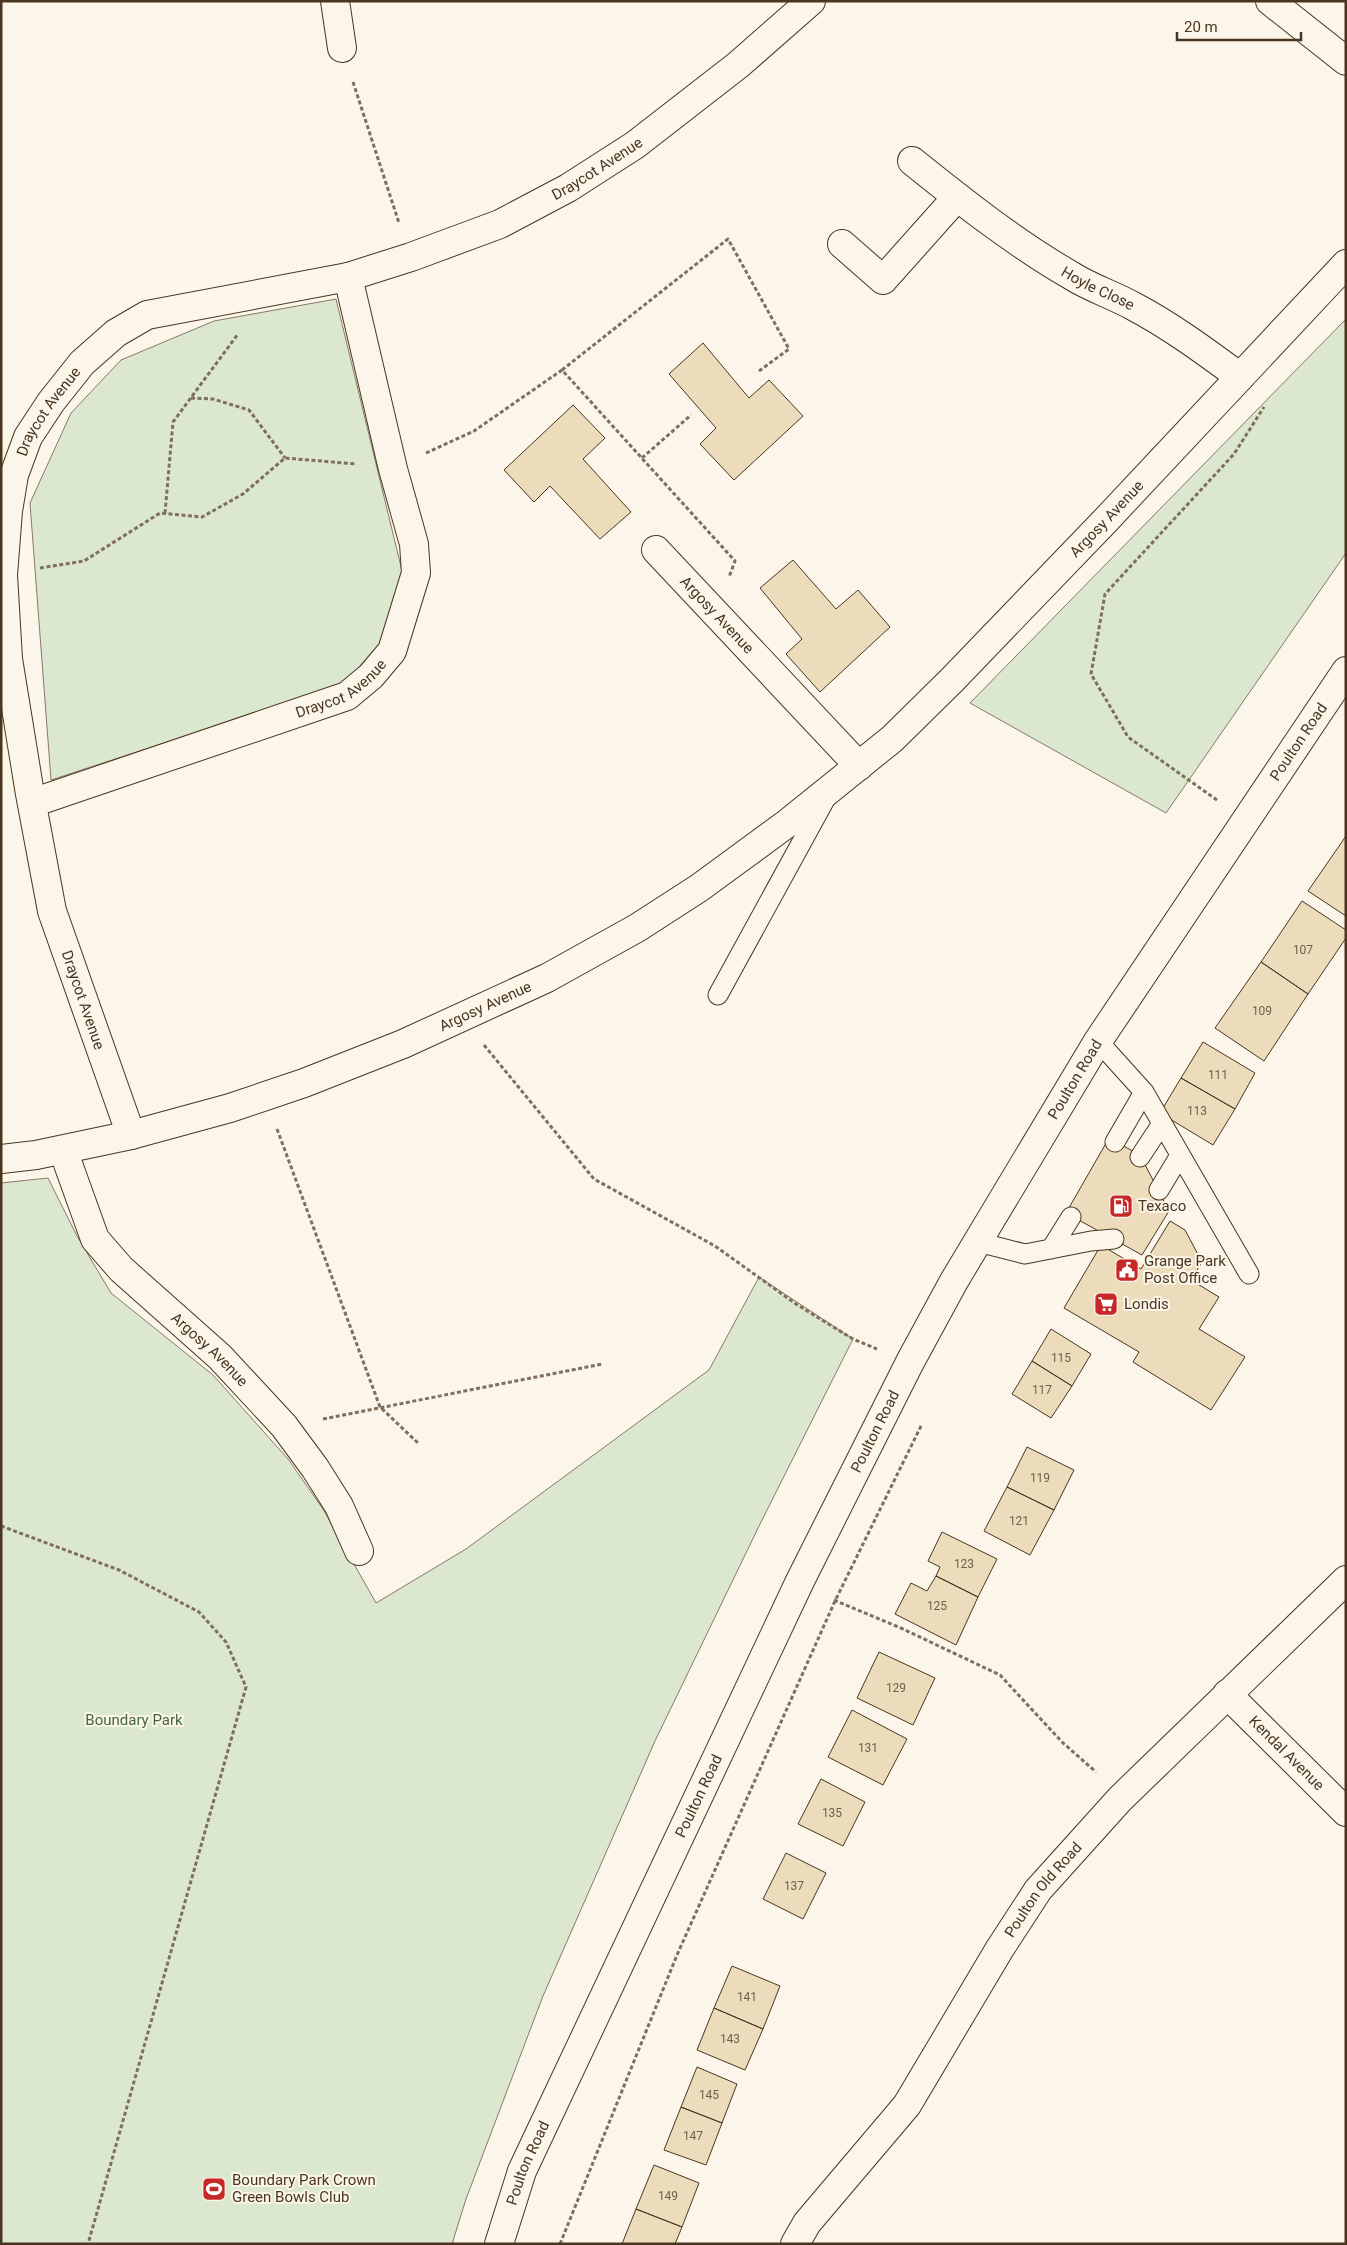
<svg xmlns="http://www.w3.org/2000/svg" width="1347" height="2245" font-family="Roboto,sans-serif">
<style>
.green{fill:#dce7d0;stroke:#887966}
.building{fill:#ecdcbc;stroke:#4a3520}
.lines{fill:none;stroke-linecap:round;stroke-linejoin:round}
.service-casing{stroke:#4a3520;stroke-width:21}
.minor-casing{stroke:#4a3520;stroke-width:30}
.primary-casing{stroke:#4a3520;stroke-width:30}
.path{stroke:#7f6f5c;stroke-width:3;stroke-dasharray:4 2.5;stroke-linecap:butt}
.service{stroke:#fbf6e9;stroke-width:19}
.minor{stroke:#fbf6e9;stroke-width:28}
.primary{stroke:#fbf6e9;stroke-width:28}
.labels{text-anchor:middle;stroke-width:4;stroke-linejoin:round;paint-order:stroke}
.number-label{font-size:12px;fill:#725f47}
.street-label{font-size:15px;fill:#4a3520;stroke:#fbf6e9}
.poi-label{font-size:15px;fill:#4a3520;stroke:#fbf6e9;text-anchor:start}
.park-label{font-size:15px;fill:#436837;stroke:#fbf6e9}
</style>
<rect width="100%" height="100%" fill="#fbf6e9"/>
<!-- green -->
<path class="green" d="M 336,299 L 404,579 L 382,641 L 344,684 L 51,780 L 30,503 L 71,413 L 121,360 L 214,321 Z
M 1346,319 L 1346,553 L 1166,813 L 970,703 Z
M 48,1178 L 77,1236 L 111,1293 L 213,1375 L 288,1459 L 323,1509 L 376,1603 L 466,1549 L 709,1370 L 759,1277 L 853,1339 L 761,1522 L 655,1741 L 543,1996 L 466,2199 L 452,2244 L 1,2244 L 1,1183 Z"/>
<!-- building -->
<path class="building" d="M 703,343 L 749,398 L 769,380 L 803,416 L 734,480 L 700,444 L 716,428 L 669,374 Z
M 573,405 L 605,438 L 583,459 L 631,512 L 600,539 L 550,486 L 534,502 L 504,470 Z
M 793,560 L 836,609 L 858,590 L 890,627 L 820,692 L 786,654 L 802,639 L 760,588 Z
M 1346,836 L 1346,916 L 1308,891 Z
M 1302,901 L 1346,930 L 1346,938 L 1308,994 L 1261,962 Z
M 1261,962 L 1308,994 L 1264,1061 L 1215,1028 Z
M 1203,1042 L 1255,1073 L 1235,1109 L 1181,1078 Z
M 1181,1078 L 1235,1109 L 1213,1145 L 1160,1113 Z
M 1109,1138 L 1140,1155 L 1169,1211 L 1142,1255 L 1066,1213 Z
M 1170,1221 L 1185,1230 L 1202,1262 L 1191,1280 L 1219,1297 L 1199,1329 L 1245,1357 L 1211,1410 L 1133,1362 L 1139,1352 L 1064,1308 L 1101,1245 L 1141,1269 Z
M 1051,1329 L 1091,1354 L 1072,1386 L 1032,1361 Z
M 1032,1361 L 1072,1386 L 1051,1418 L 1012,1394 Z
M 1027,1447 L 1074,1470 L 1054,1510 L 1007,1487 Z
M 1007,1487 L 1054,1510 L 1030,1555 L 984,1531 Z
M 942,1532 L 997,1559 L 978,1597 L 936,1576 L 940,1567 L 928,1561 Z
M 936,1576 L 978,1597 L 956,1645 L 895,1614 L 911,1583 L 927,1591 Z
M 879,1652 L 935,1678 L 913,1725 L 857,1698 Z
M 852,1710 L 907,1739 L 883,1785 L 828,1757 Z
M 821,1779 L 865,1802 L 843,1846 L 798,1824 Z
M 786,1853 L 826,1873 L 803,1919 L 763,1899 Z
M 732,1966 L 780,1986 L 763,2029 L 714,2008 Z
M 714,2008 L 763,2029 L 745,2070 L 697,2050 Z
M 697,2067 L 737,2084 L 722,2123 L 681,2107 Z
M 681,2107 L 722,2123 L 706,2165 L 664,2150 Z
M 654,2165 L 699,2183 L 682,2227 L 636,2209 Z
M 636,2209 L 682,2227 L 675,2244 L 622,2244 Z"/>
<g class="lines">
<!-- service casing -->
<g class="service-casing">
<path id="service" d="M 718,995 L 827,796
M 1098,1041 L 1144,1092 L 1249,1274
M 1115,1142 L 1144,1092
M 1140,1157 L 1161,1125
M 1159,1190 L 1179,1157
M 978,1242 L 1025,1254 L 1091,1241 L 1114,1239
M 1051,1249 L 1071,1217"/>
</g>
<!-- minor casing -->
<g class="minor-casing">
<g id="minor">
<path d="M 335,1 L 342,48"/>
<path d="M 1270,1 L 1346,61"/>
<path id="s1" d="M 912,161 C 963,202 1015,243 1072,276 C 1091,288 1113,295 1133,306 C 1171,326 1206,352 1240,377"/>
<path d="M 842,244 L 883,280 L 957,197"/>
<path id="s2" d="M 656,550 L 859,766"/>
<path id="s3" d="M 32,803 L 347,696 L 371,676 L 392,651 L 416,573 L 414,544 L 393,469 L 348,277"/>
<path id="s4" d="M 131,1135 L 52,911 L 30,794 L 8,659 L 3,575 L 8,511 L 14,475 L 28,437 L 51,402 L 82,363 L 116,333 L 147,315 L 348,277 L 411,257 L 500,224 L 568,188 L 635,145 L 738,65 L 811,1"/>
<path id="s5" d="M 63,1150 L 95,1239 L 121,1269 L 220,1357 L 284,1426 L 315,1468 L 339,1506 L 359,1551"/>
<path id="s6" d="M 1,1159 L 36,1155 L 131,1135 L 230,1108 L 304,1083 L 403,1044 L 547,978 L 637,928 L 699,888 L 789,822 L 892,739 L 952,680 L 1105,521 L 1346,264"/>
<path id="s7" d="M 1227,1694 L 1346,1812"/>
<path id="s8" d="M 795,2244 L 807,2223 L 907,2105 L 999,1950 L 1038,1890 L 1120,1799 L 1346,1580"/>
</g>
</g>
<!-- primary casing -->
<g class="primary-casing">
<g id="primary">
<path id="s9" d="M 499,2244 L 522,2171 L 800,1581 L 910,1362 L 954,1281 L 1098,1041 L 1346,671"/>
</g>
</g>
<!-- path -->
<path class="path" d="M 353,82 L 399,223
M 562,370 L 728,239 L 789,349 L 759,371
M 191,398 L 213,399 L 249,410 L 285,458
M 426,453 L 474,431 L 562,370 L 735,561 L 729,577
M 642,458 L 691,415
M 165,513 L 173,422 L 238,334
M 40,568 L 84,561 L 160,513 L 202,517 L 243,494 L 285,458 L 356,464
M 1217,800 L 1128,737 L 1091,674 L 1105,594 L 1234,454 L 1264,407
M 484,1045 L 594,1179 L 715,1246 L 796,1304 L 853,1339 L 877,1349
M 277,1129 L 380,1407 L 418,1443
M 323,1419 L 602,1364
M 1,1526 L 119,1570 L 199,1612 L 226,1642 L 246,1687 L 88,2244
M 834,1600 L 903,1629 L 1000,1675 L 1062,1742 L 1096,1772
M 560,2244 L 677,1955 L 835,1601 L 922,1424"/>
<!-- service -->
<use href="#service" class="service"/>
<!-- minor -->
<use href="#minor" class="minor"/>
<!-- primary -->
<use href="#primary" class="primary"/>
</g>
<!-- icons -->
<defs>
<g id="fuel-square" transform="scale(1.25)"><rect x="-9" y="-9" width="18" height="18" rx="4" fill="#c62828" stroke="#fbf6e9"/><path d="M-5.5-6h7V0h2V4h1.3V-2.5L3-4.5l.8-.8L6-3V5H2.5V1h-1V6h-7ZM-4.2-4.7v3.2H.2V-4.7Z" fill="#fff"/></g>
<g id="civic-square" transform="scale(1.25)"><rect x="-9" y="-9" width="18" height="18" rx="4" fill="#c62828" stroke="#fbf6e9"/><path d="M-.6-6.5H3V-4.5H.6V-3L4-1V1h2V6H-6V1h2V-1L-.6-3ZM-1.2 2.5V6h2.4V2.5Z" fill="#fff"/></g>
<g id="supermarket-square" transform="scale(1.25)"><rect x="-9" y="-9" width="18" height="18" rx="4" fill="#c62828" stroke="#fbf6e9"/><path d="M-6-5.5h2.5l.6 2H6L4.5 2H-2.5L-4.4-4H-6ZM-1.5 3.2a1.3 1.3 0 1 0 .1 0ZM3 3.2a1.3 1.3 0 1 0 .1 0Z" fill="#fff"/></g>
<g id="stadium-square" transform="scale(1.25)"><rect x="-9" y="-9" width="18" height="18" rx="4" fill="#c62828" stroke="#fbf6e9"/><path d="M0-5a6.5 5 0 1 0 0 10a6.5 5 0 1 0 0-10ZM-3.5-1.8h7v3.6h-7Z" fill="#fff"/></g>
</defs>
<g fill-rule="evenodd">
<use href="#fuel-square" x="1121" y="1206"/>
<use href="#civic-square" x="1127" y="1270"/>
<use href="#supermarket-square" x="1106" y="1304"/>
<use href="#stadium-square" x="214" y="2189"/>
</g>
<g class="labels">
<!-- number labels -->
<g class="number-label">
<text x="1303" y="954">107</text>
<text x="1262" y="1015">109</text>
<text x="1218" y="1079">111</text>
<text x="1197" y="1115">113</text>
<text x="1061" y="1362">115</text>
<text x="1042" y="1394">117</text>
<text x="1040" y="1482">119</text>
<text x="1019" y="1525">121</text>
<text x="964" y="1568">123</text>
<text x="937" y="1610">125</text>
<text x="896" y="1692">129</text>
<text x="868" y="1752">131</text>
<text x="832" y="1817">135</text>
<text x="794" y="1890">137</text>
<text x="747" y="2001">141</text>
<text x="730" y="2043">143</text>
<text x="709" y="2099">145</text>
<text x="693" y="2140">147</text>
<text x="668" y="2200">149</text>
</g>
<!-- street labels -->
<g class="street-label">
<text dy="5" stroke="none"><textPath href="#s4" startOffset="1369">Draycot Avenue</textPath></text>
<text dy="5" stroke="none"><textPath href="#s1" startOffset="226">Hoyle Close</textPath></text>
<text dy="5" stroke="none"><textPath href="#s4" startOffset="751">Draycot Avenue</textPath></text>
<text dy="5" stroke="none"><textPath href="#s6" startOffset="1306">Argosy Avenue</textPath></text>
<text dy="5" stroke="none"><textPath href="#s2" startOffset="89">Argosy Avenue</textPath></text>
<text dy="5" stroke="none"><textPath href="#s3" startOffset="331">Draycot Avenue</textPath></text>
<text dy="5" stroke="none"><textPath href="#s9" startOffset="1706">Poulton Road</textPath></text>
<text transform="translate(83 1000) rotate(71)" y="5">Draycot Avenue</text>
<text dy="5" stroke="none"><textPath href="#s6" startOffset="510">Argosy Avenue</textPath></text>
<text dy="5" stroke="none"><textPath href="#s9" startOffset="1301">Poulton Road</textPath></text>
<text dy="5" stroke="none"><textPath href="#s5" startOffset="254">Argosy Avenue</textPath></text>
<text dy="5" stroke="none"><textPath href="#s9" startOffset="896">Poulton Road</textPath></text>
<text dy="5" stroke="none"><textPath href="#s7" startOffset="84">Kendal Avenue</textPath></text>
<text dy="5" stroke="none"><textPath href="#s9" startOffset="491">Poulton Road</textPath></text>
<text dy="5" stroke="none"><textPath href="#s8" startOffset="434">Poulton Old Road</textPath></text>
<text dy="5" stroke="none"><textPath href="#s9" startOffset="86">Poulton Road</textPath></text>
</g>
<!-- poi labels -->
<g class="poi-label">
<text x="1138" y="1211">Texaco</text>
<text x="1144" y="1266">Grange Park<tspan x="1144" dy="17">Post Office</tspan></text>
<text x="1124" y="1309">Londis</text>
<text x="232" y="2185">Boundary Park Crown<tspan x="232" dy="17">Green Bowls Club</tspan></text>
</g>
<!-- park labels -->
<g class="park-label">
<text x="134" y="1725">Boundary Park</text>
</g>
</g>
<!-- border -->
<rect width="1347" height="2245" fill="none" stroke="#4a3520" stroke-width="5"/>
<!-- scale -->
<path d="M1177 32v8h124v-8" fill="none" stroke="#4a3520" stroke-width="2.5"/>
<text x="1184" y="32" font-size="15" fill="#4a3520" stroke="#fbf6e9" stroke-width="4" paint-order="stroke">20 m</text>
</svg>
